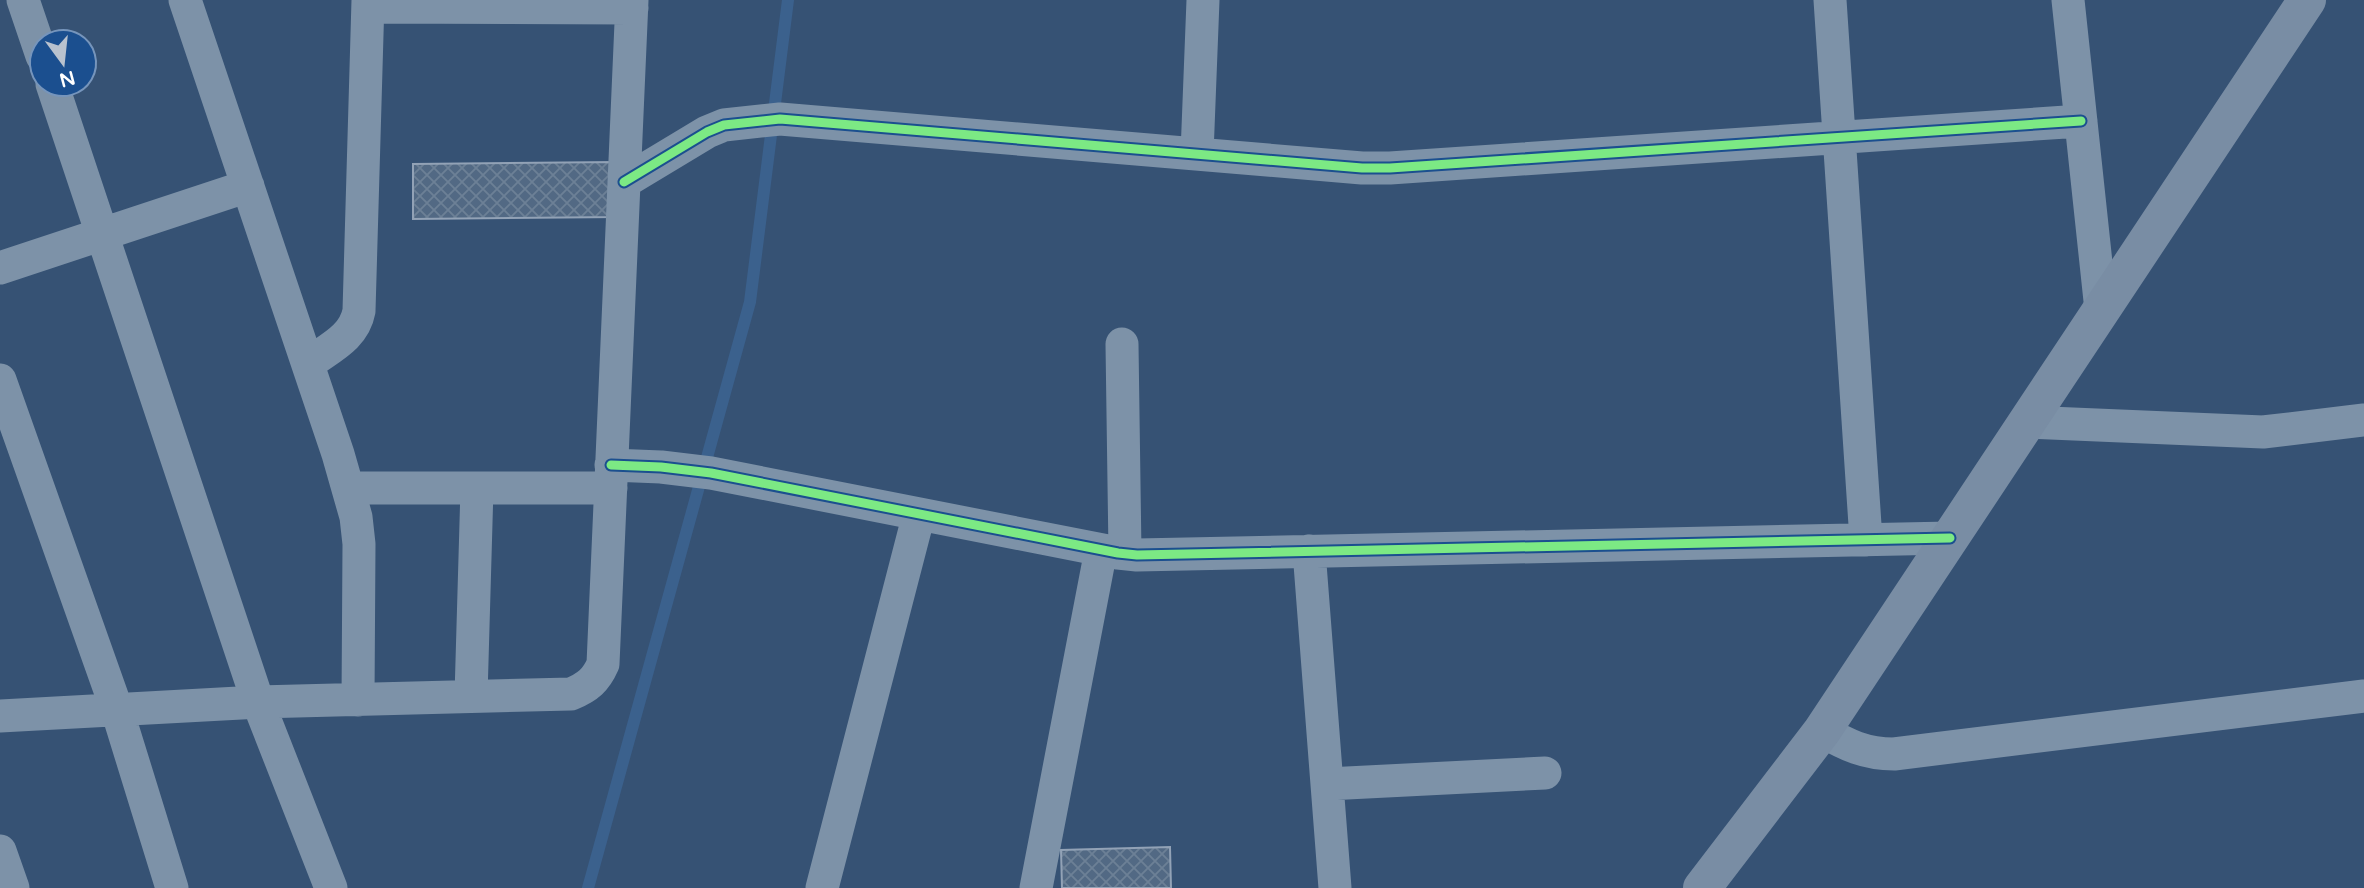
<svg xmlns="http://www.w3.org/2000/svg" width="2364" height="888" font-family="'Varela Round',sans-serif">
<style>
.lines{fill:none;stroke-linecap:round;stroke-linejoin:round}
.stream{stroke:#3b618d;stroke-width:12}
.building{fill:url(#building-cross-hatch);stroke:#92a2b6;stroke-width:2}
.street{stroke:#7d92a8;stroke-width:33}
.secondary{stroke:#798da4;stroke-width:38}
.cycleway-casing{stroke:#1b4f8f;stroke-width:13}
.cycleway{stroke:#7ce984;stroke-width:9}
</style>
<defs>
<pattern id="building-cross-hatch" width="8" height="8" patternUnits="userSpaceOnUse" patternTransform="scale(1.75)"><rect width="8" height="8" fill="#526984"/><path d="M0 0l8 8M0 8l8-8" fill="none" stroke="#6c8096"/></pattern>
</defs>
<rect width="100%" height="100%" fill="#365274"/>
<g class="lines">
<!-- stream -->
<path class="stream" d="M 588,888 L 750,302 L 788,0"/>
</g>
<!-- building -->
<path class="building" d="M 617,162 L 618,217 L 413,219 L 413,164 Z
M 1170,847 L 1171,888 L 1062,888 L 1061,850 Z"/>
<g class="lines">
<!-- street -->
<path class="street" d="M 23,0 L 42,56
M 185,0 L 338,454 L 356,517 L 359,544 L 358,700
M 1830,0 L 1866,540
M 2068,0 L 2101,310
M 368,7 L 632,8
M 52,84 L 258,702 L 331,888
M 1197,154 L 1203,0
M 624,182 L 707,132 L 724,125 L 780,119 L 1362,168 L 1390,168 L 2081,121
M 0,268 L 248,186
M 1122,344 L 1125,553
M 308,364 C 329,348 354,338 359,311 L 368,0
M 0,380 L 117,710 L 172,888
M 2027,422 L 2263,432 L 2364,420
M 611,465 L 661,467 L 711,473 L 1118,553 L 1137,555 L 1950,538
M 348,488 L 611,488
M 1309,551 L 1335,888
M 471,696 L 477,488
M 0,716 L 258,702 L 571,694 C 588,687 596,680 603,664 L 632,0
M 1822,731 C 1847,745 1865,754 1894,754 L 2364,696
M 1327,784 L 1545,773
M 0,851 L 13,888
M 822,888 L 919,514
M 1036,888 L 1101,550"/>
<!-- secondary -->
<path class="secondary" d="M 1702,888 L 1822,731 L 2307,0"/>
<!-- cycleway casing -->
<g class="cycleway-casing">
<path id="cycleway" d="M 624,182 L 707,132 L 724,125 L 780,119 L 1362,168 L 1390,168 L 2081,121
M 611,465 L 661,467 L 711,473 L 1118,553 L 1137,555 L 1950,538"/>
</g>
<!-- cycleway -->
<use href="#cycleway" class="cycleway"/>
</g>
<!-- north arrow -->
<g transform="translate(63 63) rotate(165)"><circle r="33" fill="#1b4f8f" stroke="#7695bc" stroke-width="2"/>
<path d="M0-5L12 26L0 18L-12 26Z" fill="#b9c2ce"/>
<text y="-10" font-size="19" font-weight="bold" text-anchor="middle" fill="#ffffff">N</text>
</g>
</svg>
